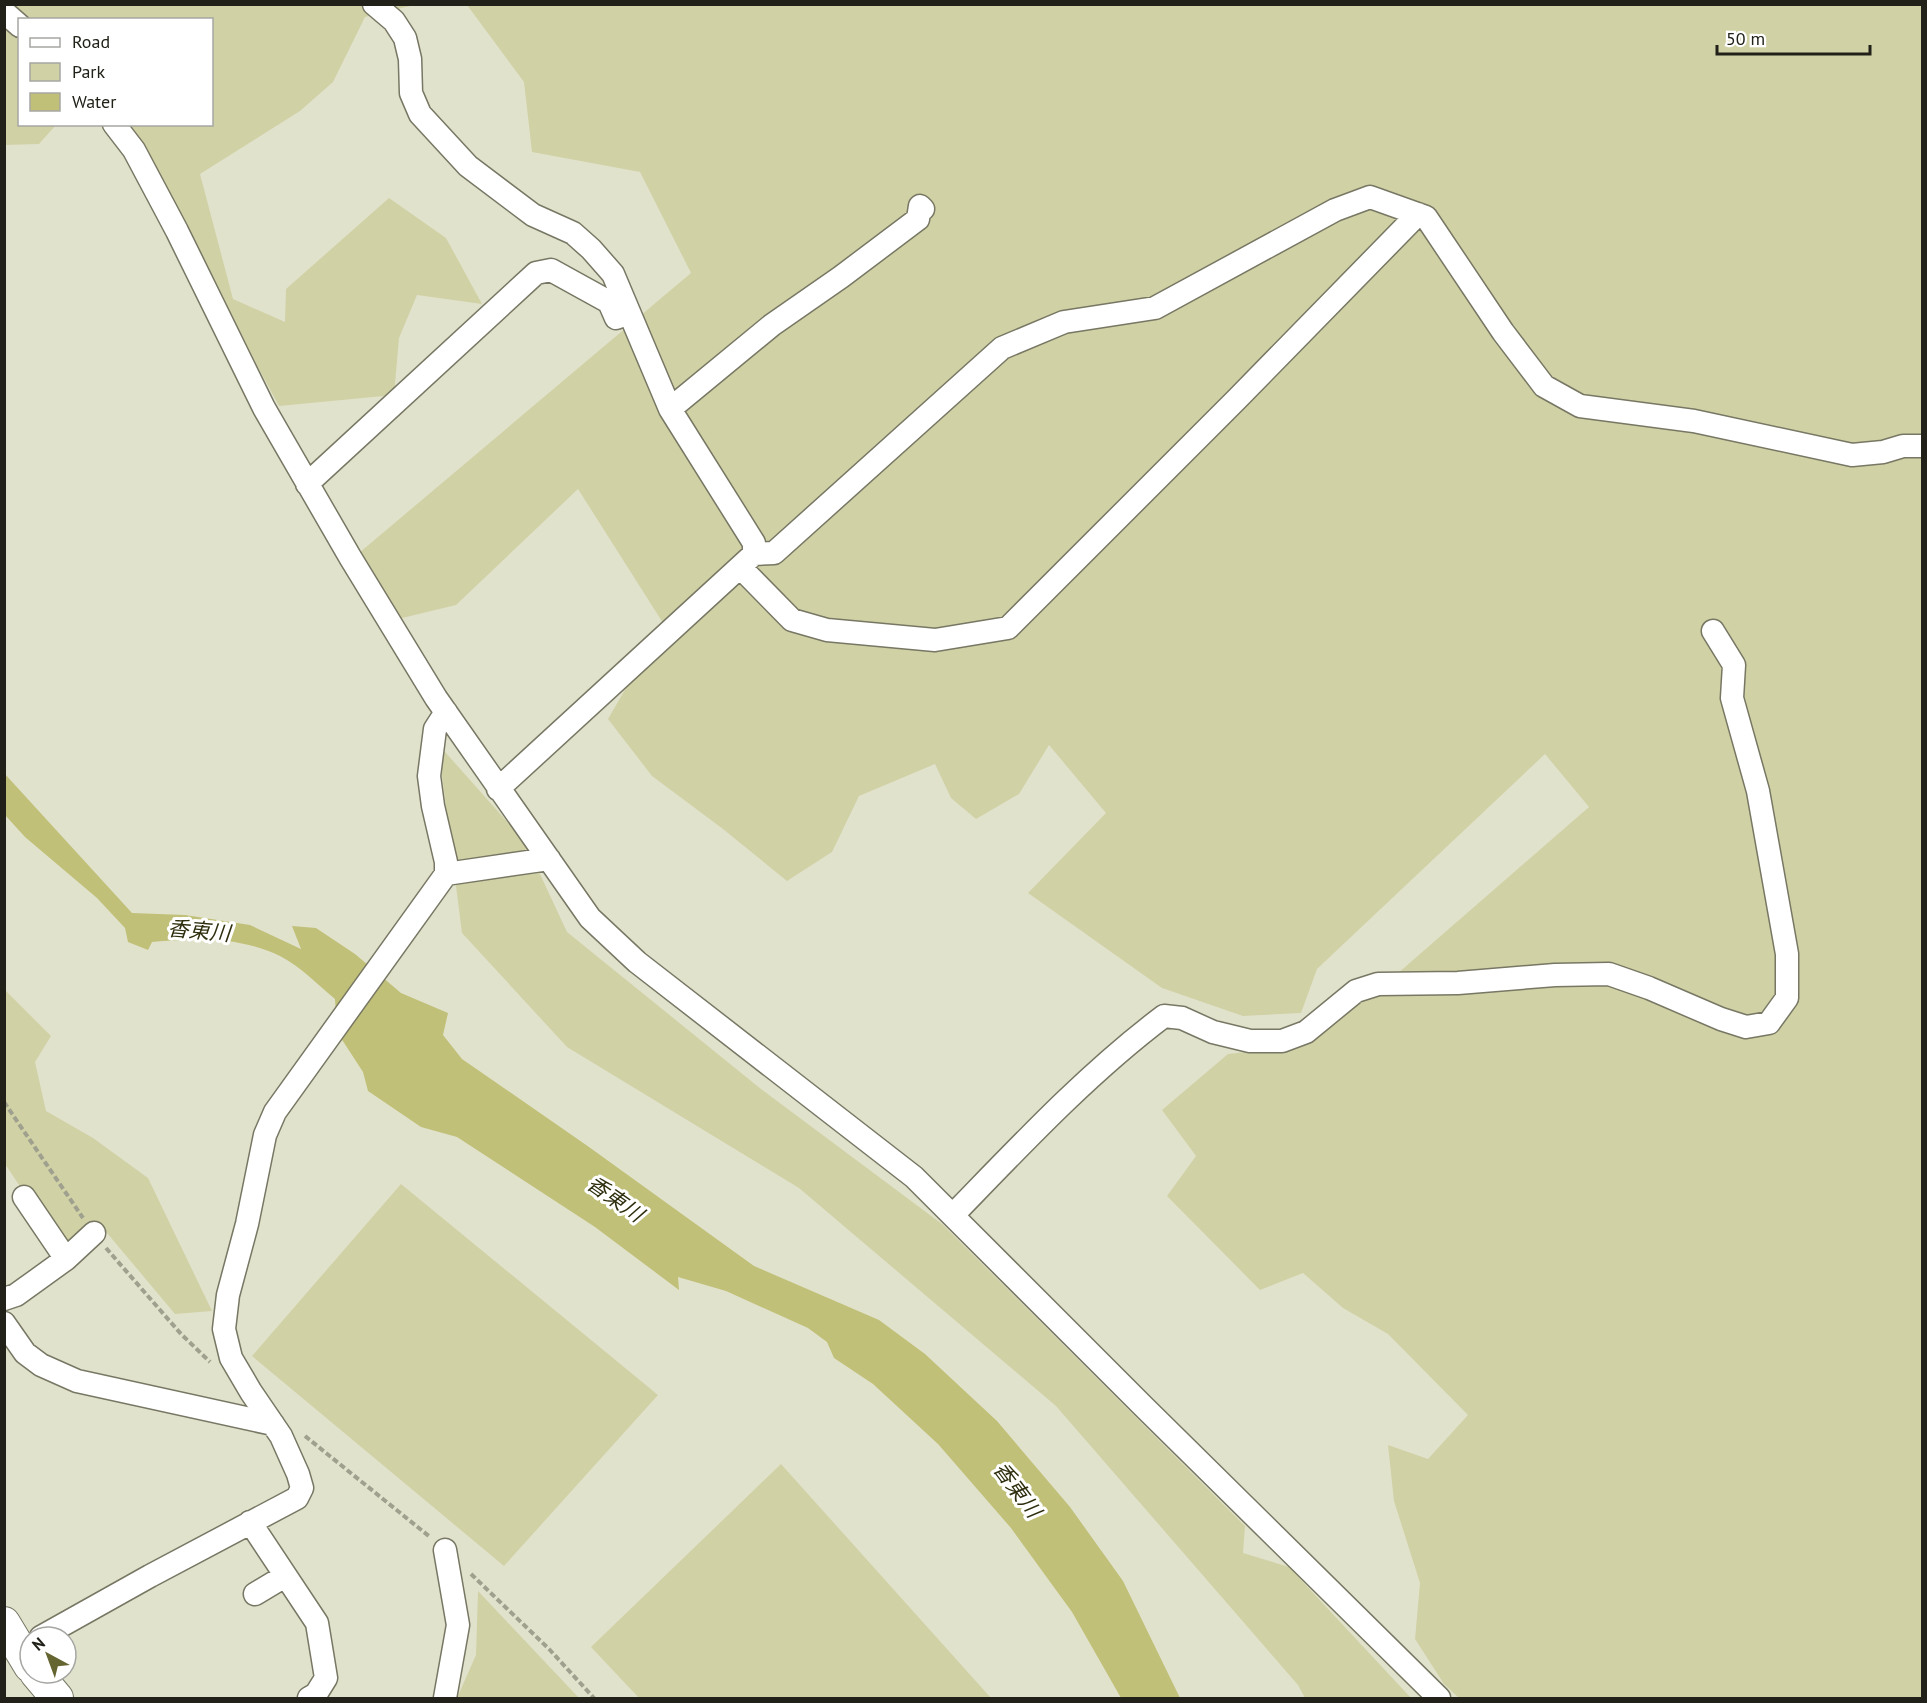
<svg xmlns="http://www.w3.org/2000/svg" width="1927" height="1703" font-family="'PT Sans','Noto Sans JP',sans-serif">
<style>
.green{fill:#d1d1a6}
.water{fill:#c0c078}
.lines{fill:none;stroke-linecap:round;stroke-linejoin:round}
.street-casing{stroke:#777764;stroke-width:25}
.secondary-casing{stroke:#777764;stroke-width:34}
.path{stroke:#9fa08e;stroke-width:4;stroke-dasharray:6 3;stroke-linecap:butt}
.street{stroke:#fff;stroke-width:22}
.secondary{stroke:#fff;stroke-width:32}
.labels{text-anchor:middle;stroke-width:6;stroke-linejoin:round;paint-order:stroke}
.water-label{font-size:21px;font-style:italic;fill:#2f2f0f;stroke:#fff}
</style>
<rect width="100%" height="100%" fill="#e1e2cc"/>
<!-- green -->
<path class="green" d="M 4,5 L 414,5 L 365,17 L 333,82 L 300,111 L 200,174 L 233,299 L 285,322 L 286,289 L 389,198 L 446,238 L 482,304 L 417,295 L 399,338 L 394,395 L 279,406 L 140,149 L 121,125 L 212,124 L 212,20 L 20,20 L 20,124 L 56,125 L 39,144 L 5,145 Z
M 467,5 L 1922,5 L 1922,1698 L 1459,1698 L 1444,1684 L 1415,1639 L 1420,1583 L 1394,1501 L 1388,1445 L 1428,1459 L 1468,1415 L 1388,1334 L 1343,1308 L 1303,1273 L 1260,1290 L 1167,1196 L 1196,1156 L 1162,1110 L 1228,1054 L 1297,1046 L 1374,994 L 1589,807 L 1545,754 L 1317,969 L 1301,1013 L 1243,1016 L 1162,988 L 1028,893 L 1106,813 L 1049,745 L 1019,794 L 976,819 L 951,798 L 935,764 L 859,796 L 832,852 L 787,881 L 723,829 L 652,776 L 608,719 L 640,664 L 670,634 L 578,489 L 456,605 L 398,619 L 359,553 L 691,273 L 640,172 L 532,152 L 524,82 Z
M 438,744 L 525,842 L 567,932 L 761,1089 L 942,1224 L 1245,1526 L 1243,1553 L 1289,1567 L 1411,1698 L 1305,1698 L 1298,1685 L 1056,1406 L 799,1188 L 567,1047 L 462,933 Z
M 4,989 L 51,1036 L 35,1062 L 46,1111 L 93,1138 L 148,1178 L 212,1311 L 175,1314 L 102,1227 L 64,1252 L 5,1164 Z
M 401,1184 L 658,1395 L 504,1566 L 252,1356 Z
M 781,1464 L 991,1698 L 639,1698 L 591,1647 Z
M 478,1591 L 579,1698 L 457,1698 L 476,1655 Z"/>
<!-- water -->
<path class="water" d="M 4,773 L 132,913 L 185,915 L 250,925 L 301,949 L 292,926 L 316,928 L 355,954 L 401,993 L 448,1013 L 443,1035 L 462,1059 L 589,1147 L 754,1266 L 879,1320 L 925,1354 L 997,1421 L 1070,1507 L 1123,1581 L 1180,1698 L 1121,1698 L 1072,1612 L 1011,1528 L 938,1444 L 873,1384 L 834,1358 L 827,1342 L 808,1328 L 726,1291 L 678,1277 L 679,1290 L 595,1227 L 457,1137 L 421,1127 L 368,1091 L 363,1072 L 337,1032 L 335,999 C 318,985 300,966 280,956 C 239,936 195,938 152,942 L 148,950 L 128,942 L 125,928 L 97,898 L 25,837 L 5,815 Z"/>
<g class="lines">
<!-- street casing -->
<g class="street-casing">
<path id="street" d="M 374,4 L 394,21 L 405,38 L 410,59 L 411,93 L 420,114 L 468,166 L 533,215 L 573,233 L 591,249 L 613,274 L 670,409 L 754,543 L 754,554 L 498,789
M 4,12 L 20,26
M 114,124 L 134,150 L 177,231 L 264,408 L 350,557 L 436,698 L 590,918 L 637,962 L 914,1177 L 1144,1407 L 1439,1698
M 670,409 L 772,325 L 841,277 L 918,219 L 920,206 L 923,209
M 307,484 L 536,273 L 551,270 L 609,302 L 616,318 L 624,315
M 754,554 L 774,553 L 1002,348 L 1064,322 L 1155,308 L 1335,210 L 1370,197 L 1426,217 L 1503,332 L 1544,386 L 1580,406 L 1694,421 L 1852,455 L 1883,452 L 1903,446 L 1922,446
M 740,567 L 792,620 L 827,630 L 935,640 L 1008,628 L 1236,400 L 1418,214
M 446,874 L 549,859
M 953,1215 C 1020,1146 1087,1074 1164,1016 L 1182,1018 L 1213,1032 L 1250,1041 L 1282,1041 L 1306,1032 L 1356,991 L 1378,984 L 1458,983 L 1555,975 L 1609,974 L 1649,988 L 1721,1019 L 1746,1027 L 1769,1023 L 1787,998 L 1787,954 L 1758,791 L 1732,698 L 1734,665 L 1713,631
M 66,1259 L 94,1233
M 4,1299 L 16,1295 L 66,1259 L 24,1197
M 4,1323 L 25,1353 L 41,1365 L 77,1381 L 273,1424
M 250,1522 L 317,1623 L 326,1678 L 316,1694 L 309,1698
M 445,1550 L 458,1625 L 445,1698
M 255,1594 L 285,1576
M 41,1637 L 150,1576 L 297,1498 L 302,1488 L 298,1474 L 281,1436 L 251,1392 L 231,1358 L 224,1329 L 228,1295 L 247,1224 L 265,1135 L 275,1112 L 446,874 L 446,862 L 433,806 L 429,776 L 435,729 L 446,712"/>
</g>
<!-- secondary casing -->
<g class="secondary-casing">
<path id="secondary" d="M 4,1623 L 30,1666
M 36,1673 L 57,1698"/>
</g>
<!-- path -->
<path class="path" d="M 4,1102 L 83,1218
M 106,1248 L 181,1334 L 210,1362
M 305,1436 L 430,1537
M 471,1574 L 549,1649 L 594,1698"/>
<!-- street -->
<use href="#street" class="street"/>
<!-- secondary -->
<use href="#secondary" class="secondary"/>
</g>
<g class="labels">
<!-- water labels -->
<g class="water-label">
<text transform="translate(199 931) rotate(5)" y="7">香東川</text>
<text transform="translate(615 1199) rotate(35)" y="7">香東川</text>
<text transform="translate(1017 1490) rotate(53)" y="7">香東川</text>
</g>
</g>
<!-- border -->
<rect width="1927" height="1703" fill="none" stroke="#212119" stroke-width="12"/>
<!-- legend -->
<rect x="18" y="18" width="195" height="108" fill="#ffffff" stroke="#a6a6a3" stroke-width="1.5"/>
<rect x="30" y="38" width="30" height="9" fill="#ffffff" stroke="#a6a6a3" stroke-width="1.5"/>
<text x="72" y="48" font-size="18" fill="#212119">Road</text>
<rect x="30" y="63" width="30" height="18" fill="#d1d1a6" stroke="#a6a6a3" stroke-width="1.5"/>
<text x="72" y="78" font-size="18" fill="#212119">Park</text>
<rect x="30" y="93" width="30" height="18" fill="#c0c078" stroke="#a6a6a3" stroke-width="1.5"/>
<text x="72" y="108" font-size="18" fill="#212119">Water</text>
<!-- north arrow -->
<g transform="translate(48 1655) rotate(319)"><circle r="28" fill="#ffffff" stroke="#a6a6a3" stroke-width="1.5"/>
<path d="M0-4.5L10 22L0 15L-10 22Z" fill="#656531"/>
<text y="-9" font-size="16" font-weight="bold" text-anchor="middle" fill="#212119">N</text>
</g>
<!-- scale -->
<path d="M1717 45v9h153v-9" fill="none" stroke="#212119" stroke-width="3"/>
<text x="1726" y="45" font-size="18" fill="#212119" stroke="#ffffff" stroke-width="4.5" paint-order="stroke">50 m</text>
</svg>
